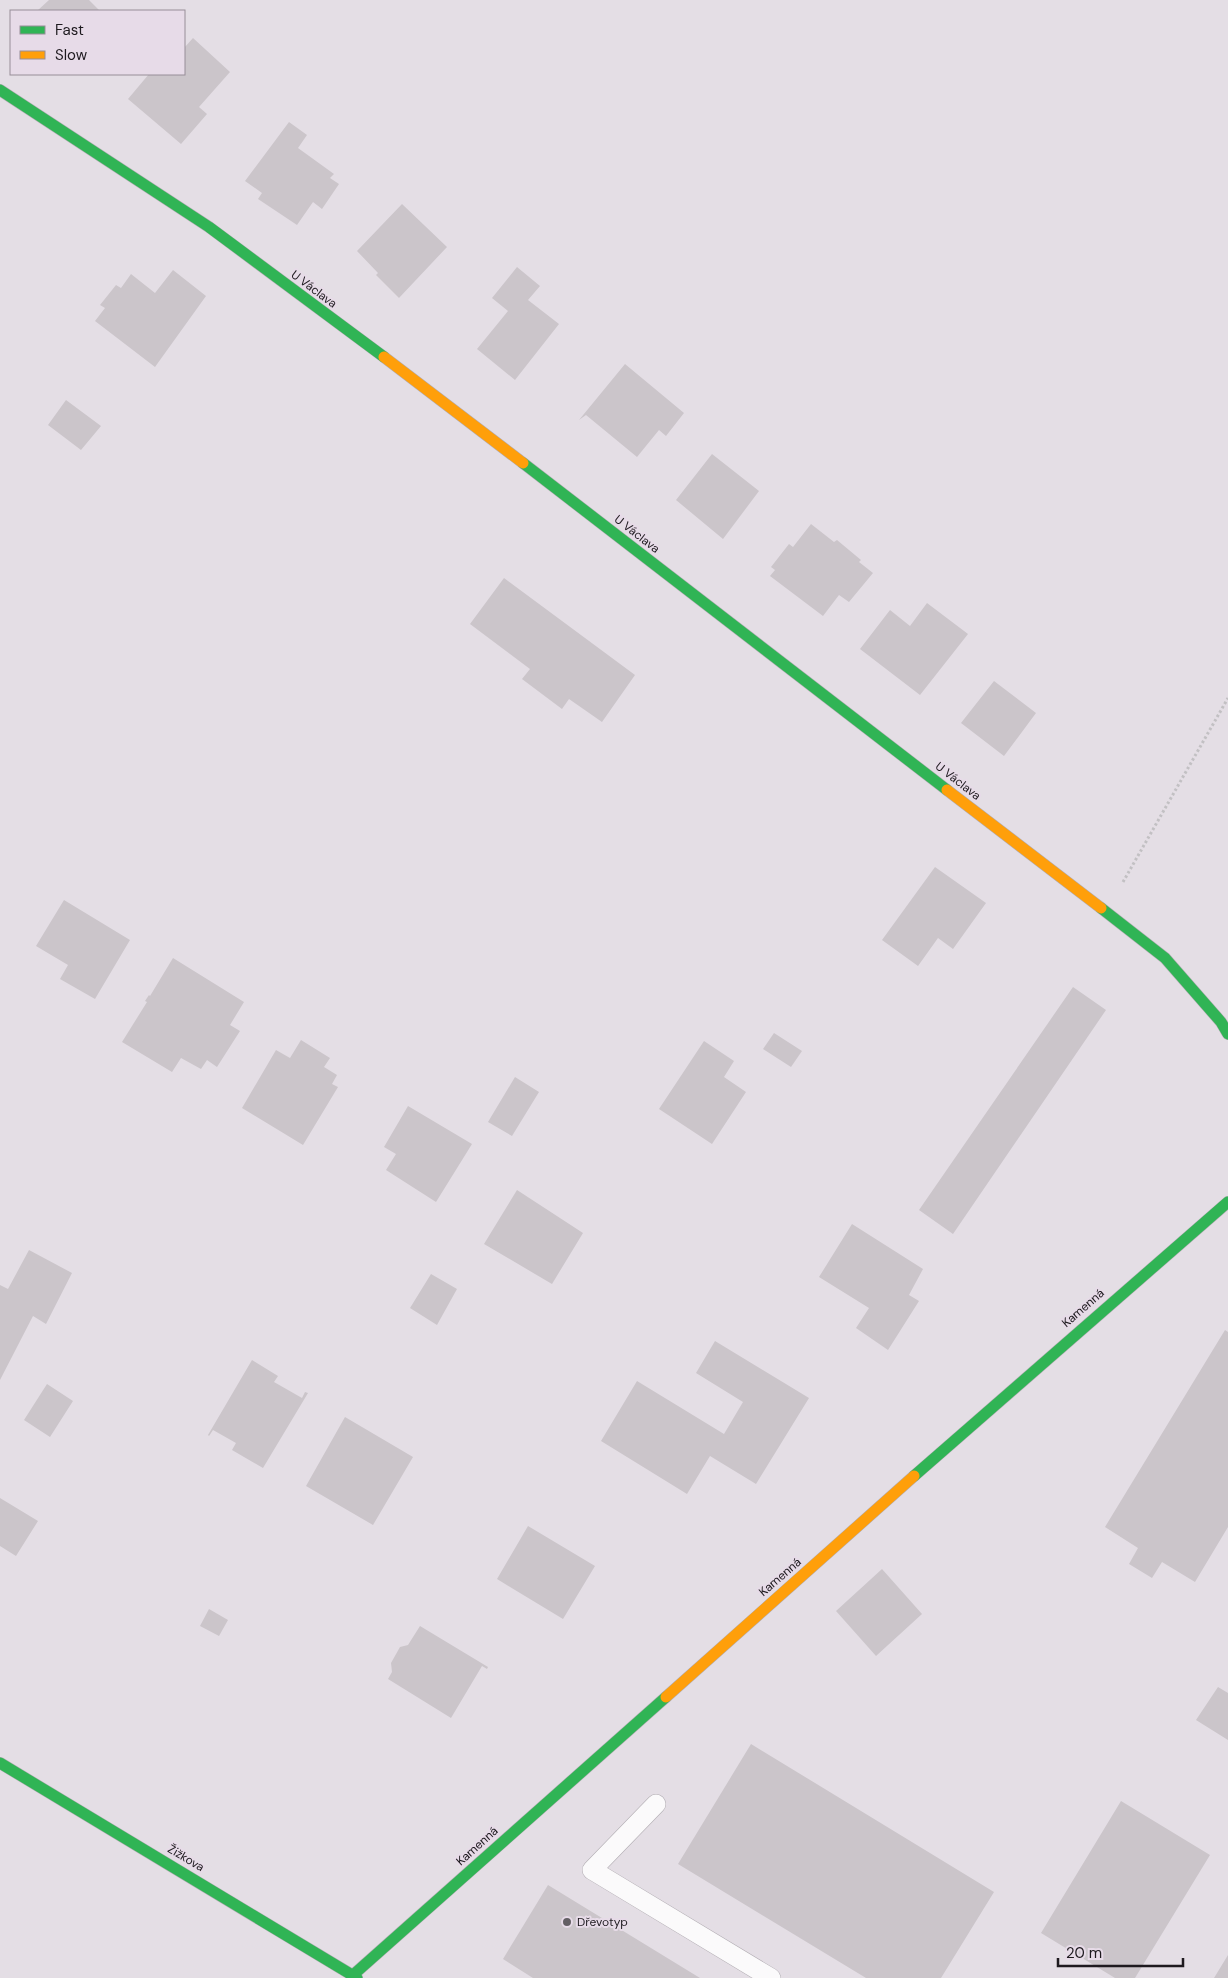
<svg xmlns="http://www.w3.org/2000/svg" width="1228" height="1978" font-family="'DM Sans',sans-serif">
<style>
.building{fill:#cbc5ca}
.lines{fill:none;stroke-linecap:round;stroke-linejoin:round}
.lane-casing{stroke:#b1acb2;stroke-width:20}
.fast-casing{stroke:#b1acb2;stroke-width:12}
.slow-casing{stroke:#b1acb2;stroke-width:12}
.path{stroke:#c2c0c3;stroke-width:3;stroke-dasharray:2.5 2.5;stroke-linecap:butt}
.lane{stroke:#fbfafb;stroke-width:19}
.fast{stroke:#30b455;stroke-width:11}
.slow{stroke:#ff9f0a;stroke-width:11}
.poi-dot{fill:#635f64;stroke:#e7dbe8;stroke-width:2}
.labels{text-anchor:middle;stroke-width:4;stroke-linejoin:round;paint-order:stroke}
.street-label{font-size:12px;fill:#1e1a1f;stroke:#e7dbe8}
.poi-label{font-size:12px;fill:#1e1a1f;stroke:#e7dbe8;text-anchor:start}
</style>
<rect width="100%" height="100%" fill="#e4dee5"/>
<!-- building -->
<path class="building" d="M 49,0 L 89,0 L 100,11 L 37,11 Z
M 193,38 L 230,72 L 199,107 L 207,114 L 181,144 L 128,99 L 149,74 L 184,74 L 184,48 Z
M 289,122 L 307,135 L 298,148 L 334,174 L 330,178 L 339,184 L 322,209 L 313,202 L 297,225 L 258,199 L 262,193 L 245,181 Z
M 402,204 L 447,247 L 399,298 L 376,275 L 378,273 L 357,251 Z
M 517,267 L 540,286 L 528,300 L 559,324 L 515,380 L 477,349 L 508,311 L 492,298 Z
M 173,270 L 206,296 L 155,367 L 95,321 L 105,308 L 100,305 L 116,285 L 121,288 L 131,274 L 155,293 Z
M 625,364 L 684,413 L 666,436 L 659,430 L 637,457 L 586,415 L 579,420 Z
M 66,400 L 101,426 L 81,450 L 48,425 Z
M 712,454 L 759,491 L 723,539 L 676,500 Z
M 811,524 L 834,542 L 837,540 L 861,560 L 859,562 L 873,573 L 849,602 L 839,595 L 823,616 L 770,576 L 775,570 L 771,567 L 789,544 L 793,547 Z
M 504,578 L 635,675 L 602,722 L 569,699 L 562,709 L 522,679 L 530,669 L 470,624 Z
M 927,603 L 968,634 L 920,695 L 860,649 L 890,610 L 910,626 Z
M 994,681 L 1036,713 L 1004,756 L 961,723 Z
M 935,867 L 986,903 L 953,949 L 938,938 L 918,966 L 882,940 Z
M 64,900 L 130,940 L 95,999 L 60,979 L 68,965 L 36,946 Z
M 173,958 L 244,1002 L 230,1025 L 240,1031 L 217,1067 L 207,1060 L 201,1069 L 181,1058 L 172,1072 L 122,1042 L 147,1002 L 145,1001 L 149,995 L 150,996 Z
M 1073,987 L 1106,1010 L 953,1234 L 919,1210 Z
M 774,1033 L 802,1051 L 791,1067 L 763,1049 Z
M 301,1040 L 330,1058 L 324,1067 L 337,1075 L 332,1084 L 338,1087 L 303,1145 L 242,1108 L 276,1050 L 290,1058 Z
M 704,1041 L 734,1061 L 724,1077 L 746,1092 L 712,1144 L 659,1109 Z
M 515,1077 L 539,1092 L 512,1136 L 488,1122 Z
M 408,1106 L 472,1144 L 436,1202 L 386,1170 L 396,1154 L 384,1147 Z
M 517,1190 L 583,1233 L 552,1284 L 484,1244 Z
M 852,1224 L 923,1269 L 909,1295 L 919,1301 L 888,1350 L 856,1328 L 869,1308 L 819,1277 Z
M 29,1250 L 72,1273 L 46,1324 L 33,1316 L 0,1380 L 0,1285 L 8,1289 Z
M 431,1274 L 457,1289 L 437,1325 L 410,1308 Z
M 1225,1330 L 1228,1332 L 1228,1527 L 1195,1582 L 1162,1562 L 1152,1578 L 1129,1564 L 1138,1548 L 1105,1527 Z
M 715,1341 L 809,1398 L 756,1484 L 710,1456 L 687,1494 L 601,1441 L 637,1381 L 724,1434 L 743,1402 L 696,1373 Z
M 252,1360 L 278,1376 L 274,1382 L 302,1398 L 305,1392 L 308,1393 L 263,1468 L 232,1450 L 236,1443 L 213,1430 L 209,1436 L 208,1435 Z
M 47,1384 L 73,1401 L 50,1437 L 24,1420 Z
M 345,1417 L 413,1457 L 373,1525 L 306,1486 Z
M 0,1498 L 38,1521 L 16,1556 L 0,1546 Z
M 528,1526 L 595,1566 L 563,1619 L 497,1579 Z
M 882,1569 L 922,1614 L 876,1656 L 836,1611 Z
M 209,1609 L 228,1620 L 219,1636 L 200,1626 Z
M 420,1626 L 488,1667 L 487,1669 L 482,1666 L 451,1718 L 388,1679 L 392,1672 L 391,1663 L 400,1647 L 408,1645 Z
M 1218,1687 L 1228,1693 L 1228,1740 L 1196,1720 Z
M 751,1744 L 994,1892 L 941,1978 L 866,1978 L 678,1864 Z
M 1121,1801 L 1210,1855 L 1135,1978 L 1115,1978 L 1041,1933 Z
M 548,1885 L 700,1978 L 533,1978 L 503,1959 Z
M 1228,1955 L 1228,1978 L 1214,1978 Z"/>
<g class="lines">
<!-- lane casing -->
<g class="lane-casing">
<path id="lane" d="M 656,1804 L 592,1870 L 771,1978"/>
</g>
<!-- fast casing -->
<g class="fast-casing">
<path id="fast" d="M 0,90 L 209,227 L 384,357
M 523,463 L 947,790
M 1101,908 L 1165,958 L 1221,1022 L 1228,1034
M 914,1476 L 1228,1202
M 0,1763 L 357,1978
M 353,1975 L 666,1697"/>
</g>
<!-- slow casing -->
<g class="slow-casing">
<path id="slow" d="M 384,357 L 523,463
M 947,790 L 1101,908
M 666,1697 L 914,1476"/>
</g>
<!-- path -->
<path class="path" d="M 1123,882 L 1228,698"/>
<!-- lane -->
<use href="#lane" class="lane"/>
<!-- fast -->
<use href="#fast" class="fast"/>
<!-- slow -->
<use href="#slow" class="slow"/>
</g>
<!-- markers -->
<circle class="poi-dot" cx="567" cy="1922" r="5"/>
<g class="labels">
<!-- street labels -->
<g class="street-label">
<text transform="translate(314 289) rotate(37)" y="4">U Václava</text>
<text transform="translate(637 534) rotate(38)" y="4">U Václava</text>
<text transform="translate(958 781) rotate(38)" y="4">U Václava</text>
<text transform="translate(1083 1308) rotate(-41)" y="4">Kamenná</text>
<text transform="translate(780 1577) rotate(-41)" y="4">Kamenná</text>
<text transform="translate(477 1846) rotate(-42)" y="4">Kamenná</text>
<text transform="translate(186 1858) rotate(31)" y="4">Žižkova</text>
</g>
<!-- poi labels -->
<g class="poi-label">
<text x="577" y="1926">Dřevotyp</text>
</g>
</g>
<!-- legend -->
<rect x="10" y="10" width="175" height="65" fill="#e7dbe8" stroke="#978e98"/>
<rect x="20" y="26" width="25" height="8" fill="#30b455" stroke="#978e98"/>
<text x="55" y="35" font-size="15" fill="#1e1a1f">Fast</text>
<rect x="20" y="51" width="25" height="8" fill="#ff9f0a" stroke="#978e98"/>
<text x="55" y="60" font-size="15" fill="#1e1a1f">Slow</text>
<!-- scale -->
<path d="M1058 1958v8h125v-8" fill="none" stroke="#1e1a1f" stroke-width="2.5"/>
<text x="1066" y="1958" font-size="15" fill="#1e1a1f" stroke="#e7dbe8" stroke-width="4" paint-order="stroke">20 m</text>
</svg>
